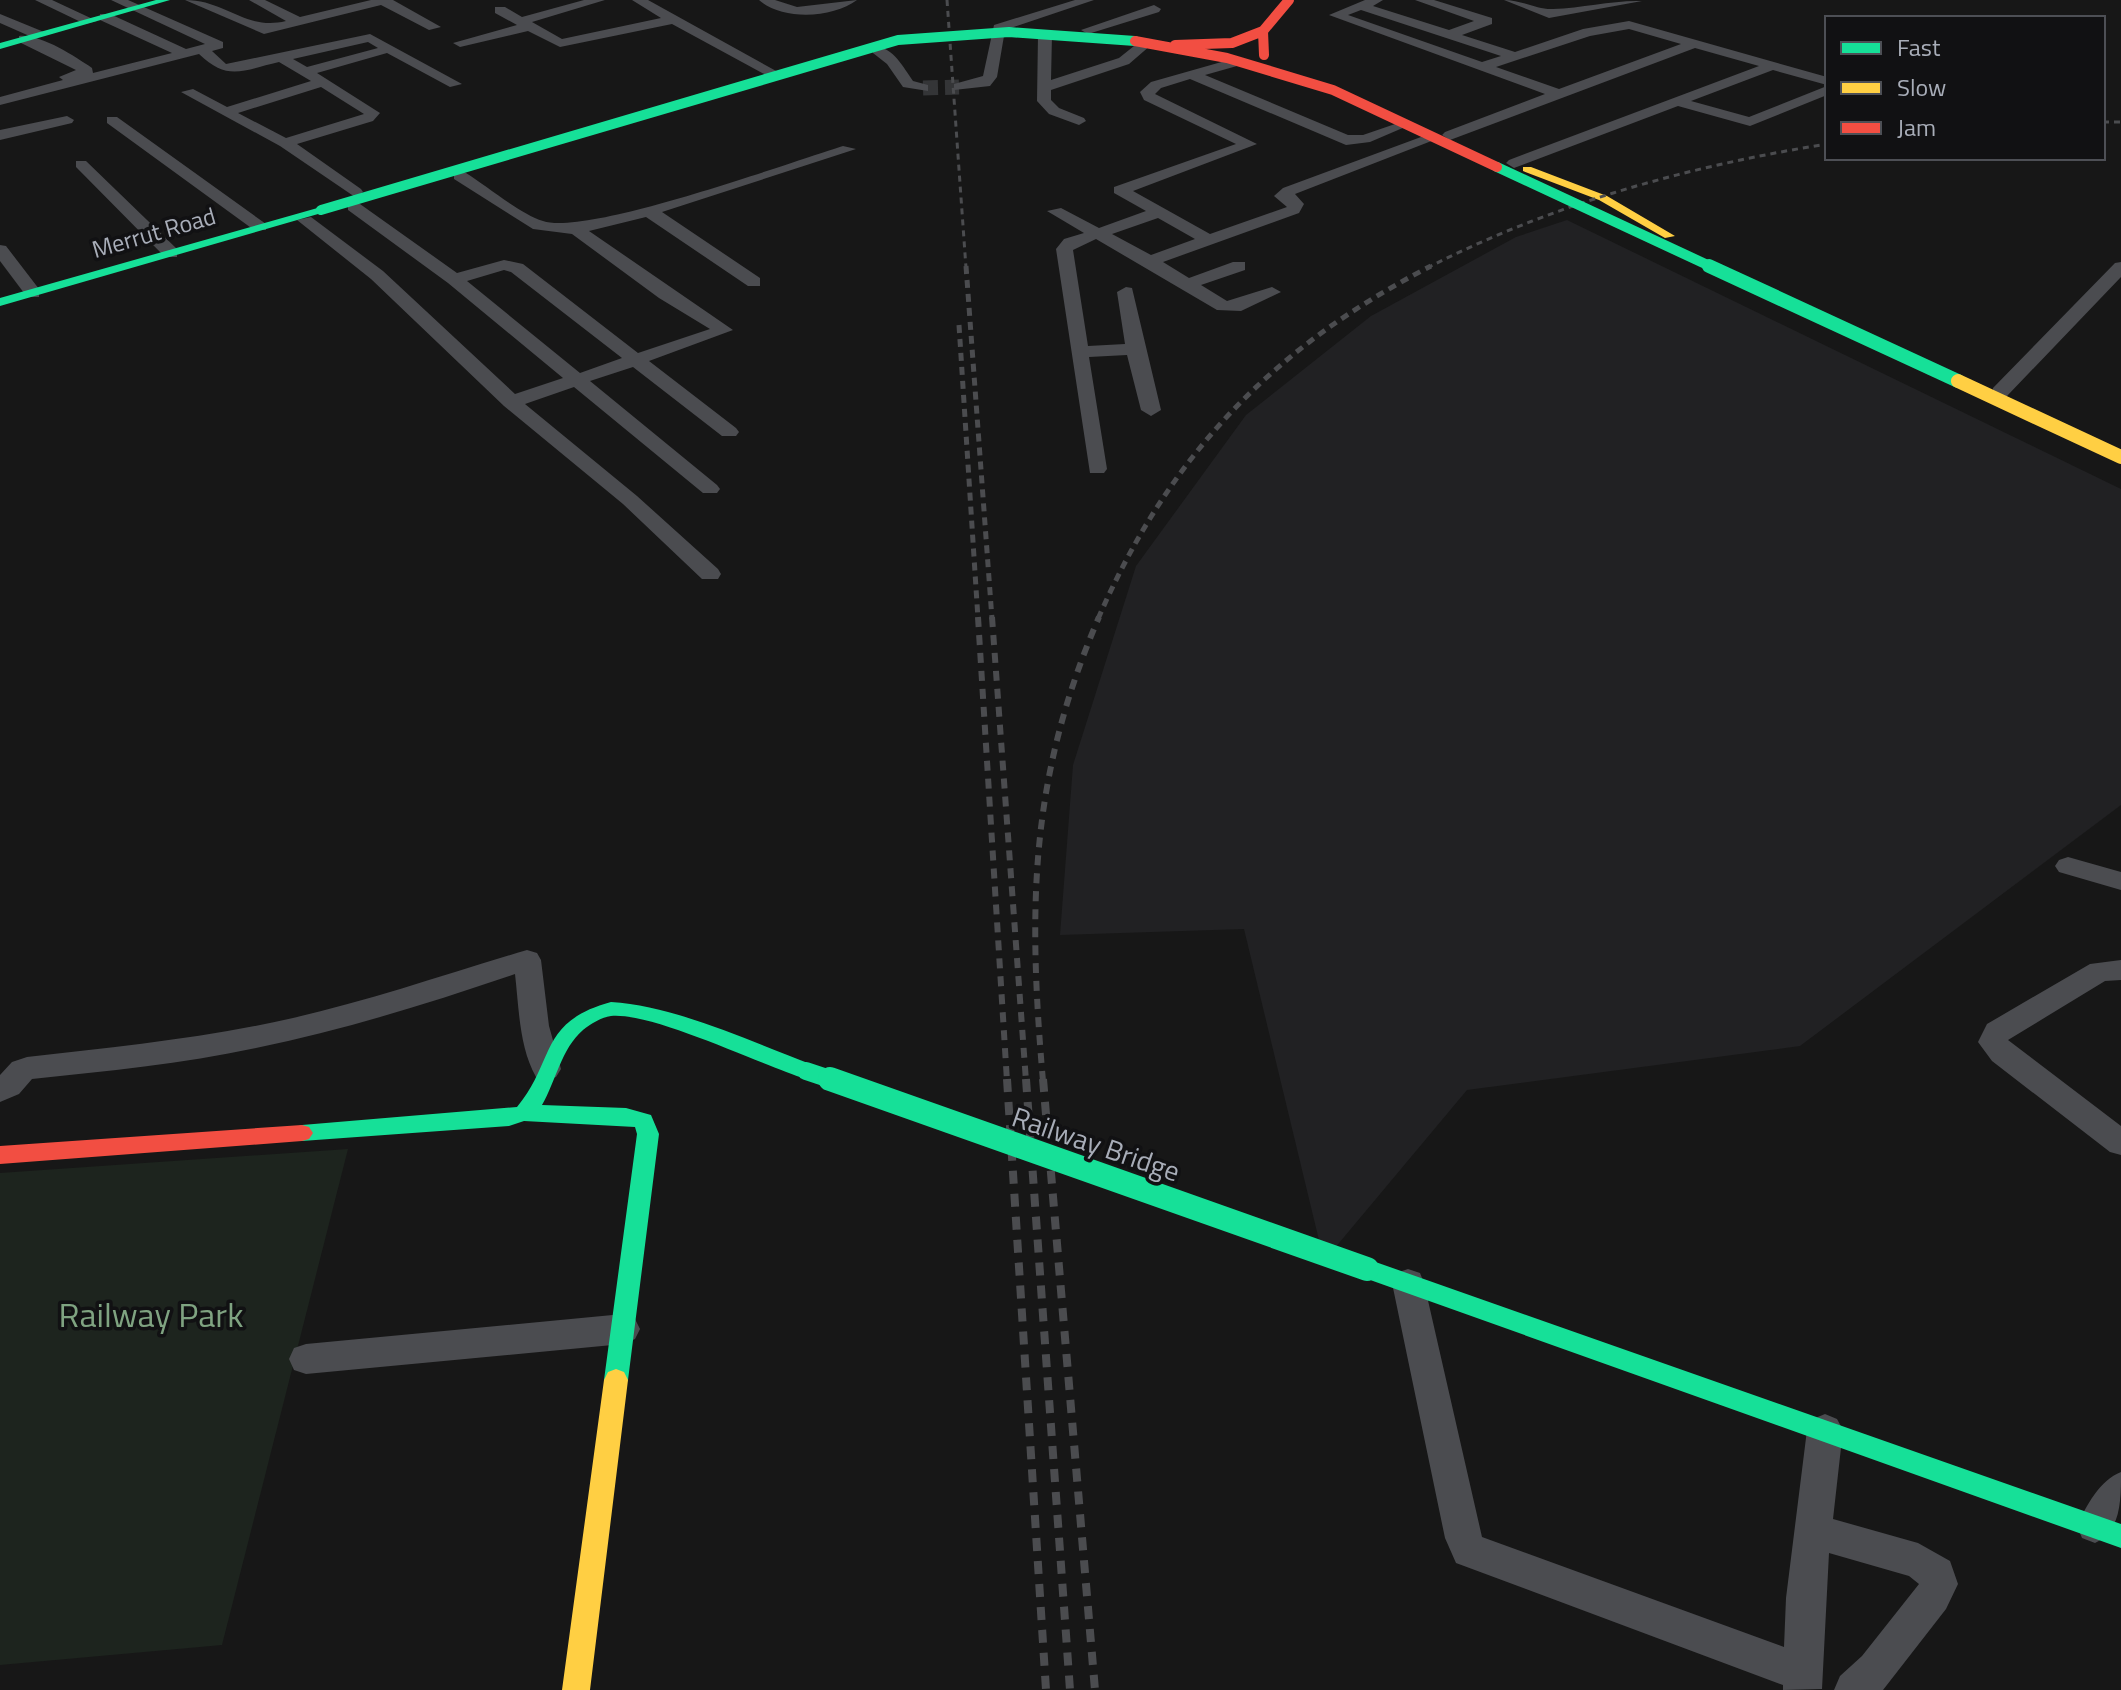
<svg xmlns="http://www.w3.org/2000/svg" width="2121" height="1690" font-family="'Titillium Web',sans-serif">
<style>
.built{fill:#212123}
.green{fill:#1d241e}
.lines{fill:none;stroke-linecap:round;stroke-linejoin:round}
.street-tunnel{stroke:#343537;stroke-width:15;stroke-dasharray:15 7;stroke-linecap:butt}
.street{fill:#4b4c50;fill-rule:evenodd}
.fast{fill:#16e098;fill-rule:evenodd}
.slow{fill:#ffcf43;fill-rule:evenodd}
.jam{fill:#f24e42;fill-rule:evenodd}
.rail-far3{stroke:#4b4c4f;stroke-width:3;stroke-dasharray:6 5;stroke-linecap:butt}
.rail-far2{stroke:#4b4c4f;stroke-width:5;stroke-dasharray:8 6;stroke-linecap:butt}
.rail-far1{stroke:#4b4c4f;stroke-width:6;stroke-dasharray:10 8;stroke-linecap:butt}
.rail{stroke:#4b4c4f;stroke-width:8;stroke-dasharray:13 10;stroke-linecap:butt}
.fast-bridge-far3{stroke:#16e098;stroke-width:10}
.fast-bridge-far2{stroke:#16e098;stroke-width:14}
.fast-bridge-far1{stroke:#16e098;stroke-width:18}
.fast-bridge{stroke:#16e098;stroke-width:24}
.slow-bridge{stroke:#ffcf43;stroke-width:14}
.jam-bridge{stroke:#f24e42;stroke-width:10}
.labels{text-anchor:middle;stroke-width:7;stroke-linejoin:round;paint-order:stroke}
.far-street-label{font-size:24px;fill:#a8adb8;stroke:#111113}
.street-label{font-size:28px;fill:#a8adb8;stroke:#111113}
.near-park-label{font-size:34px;fill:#7fa381;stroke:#111113}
</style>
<rect width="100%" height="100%" fill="#171717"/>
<!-- built -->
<path class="built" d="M 1567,220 L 2121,489 L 2121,805 L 1800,1046 L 1467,1090 L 1324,1261 L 1244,929 L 1060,935 L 1073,765 L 1136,566 L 1246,415 L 1371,316 L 1516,237 Z"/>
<!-- green -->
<path class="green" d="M 348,1149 L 222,1645 L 0,1665 L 0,1173 Z"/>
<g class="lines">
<!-- street-tunnel -->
<path class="street-tunnel" d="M 923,88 L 959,87"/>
<!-- street -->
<path class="street" d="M 35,0 L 52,0 L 97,21 L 85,24 Z
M 111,0 L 128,0 L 223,42 L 223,48 L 212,51 L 226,64 L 370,34 L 462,84 L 450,87 L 387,53 L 317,73 L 380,113 L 373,121 L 297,144 L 361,189 L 363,192 L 355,197 L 280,146 L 181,92 L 193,89 L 227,107 L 311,81 L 279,62 C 243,70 228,82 199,54 L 0,105 L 0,97 L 63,80 L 59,77 L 76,70 L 19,42 L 19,36 C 41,34 74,56 92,68 L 93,73 L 172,53 L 100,20 L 100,14 L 110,14 L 186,49 L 205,44 ZM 368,42 L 378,48 L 307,67 L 293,59 ZM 321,87 L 364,114 L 286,138 L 238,113 Z
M 185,0 C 226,0 245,31 286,21 L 249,0 L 265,0 L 300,17 L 371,0 L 393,0 L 441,27 L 429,30 L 381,5 L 264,34 Z
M 584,0 L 605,0 L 532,22 L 562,39 L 661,18 L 632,0 L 648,0 L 778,72 L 766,75 L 672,24 L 560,47 L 528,31 L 460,47 L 453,43 L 517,25 L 495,13 L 495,7 L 505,7 L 522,17 Z
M 759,0 L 775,0 L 797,7 L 857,0 C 833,18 783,21 759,0 Z
M 1075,0 L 1094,0 L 1005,30 L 997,77 L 990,86 L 954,90 L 954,84 L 983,76 L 994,25 Z
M 1365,0 L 1383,0 L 1373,6 L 1449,30 L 1474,21 L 1415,0 L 1434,0 L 1492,18 L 1492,24 L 1462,35 L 1515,52 L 1583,29 L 1629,21 L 1827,77 L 1827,85 L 1773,70 L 1691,101 L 1749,117 L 1827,86 L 1827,95 L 1750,126 L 1678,106 L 1514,168 L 1506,163 L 1509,160 L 1759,66 L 1695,48 L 1450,140 L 1442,135 L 1445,132 L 1545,94 L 1329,15 ZM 1361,10 L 1501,56 L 1482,62 L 1348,15 ZM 1629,29 L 1681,44 L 1559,89 L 1496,67 L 1590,36 Z
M 1504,0 C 1522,0 1538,10 1553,9 C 1583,8 1613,0 1642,1 L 1549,18 Z
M 1154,5 L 1161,9 L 1159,12 L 1088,34 L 1081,30 Z
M 0,14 L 44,32 L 46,35 L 34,38 L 0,23 Z
M 1045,31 L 1052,35 L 1051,80 L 1119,58 L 1139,42 L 1151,45 L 1129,64 L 1051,90 L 1051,100 L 1059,108 L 1084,118 L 1086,121 L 1079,125 L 1049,114 L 1037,101 L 1038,35 Z
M 873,47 C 892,45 903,67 913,81 L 928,85 L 928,91 L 903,87 L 887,64 L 873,53 Z
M 1232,59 L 1237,60 L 1237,66 L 1205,75 L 1348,135 L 1363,135 L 1398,123 L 1405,127 L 1370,142 L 1346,145 L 1190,79 L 1161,88 L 1155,94 L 1257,144 L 1133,191 L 1210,234 L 1287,207 L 1274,196 L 1283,188 L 1421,137 L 1434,140 L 1295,194 L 1304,204 L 1299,213 L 1163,262 L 1189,278 L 1233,262 L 1245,262 L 1245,270 L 1201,285 L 1227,301 L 1272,287 L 1281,292 L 1241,311 L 1217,310 L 1096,239 L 1073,250 L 1088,346 L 1125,344 L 1117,292 L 1126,287 L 1132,288 L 1161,410 L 1151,416 L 1141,410 L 1127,355 L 1089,357 L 1107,469 L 1104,473 L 1090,473 L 1056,249 L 1064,239 L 1084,233 L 1047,211 L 1061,208 L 1099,228 L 1146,211 L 1114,193 L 1114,187 L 1236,144 L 1144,100 L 1140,92 L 1151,82 ZM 1158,218 L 1195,239 L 1151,255 L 1112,234 Z
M 67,116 L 74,120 L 72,123 L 0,140 L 0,130 Z
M 107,117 L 117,117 L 266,224 L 266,230 L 254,230 L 107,123 Z
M 843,146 L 856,149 L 662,212 L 760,278 L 760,286 L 748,286 L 646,217 L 589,231 L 733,330 L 649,361 L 736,428 L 739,432 L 736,436 L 722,436 L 633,367 L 590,381 L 717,485 L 720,489 L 717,493 L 703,493 L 574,387 L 525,404 L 637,496 L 718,569 L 721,574 L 718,579 L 702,579 L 623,504 L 504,406 L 371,279 L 297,220 L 311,217 L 383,271 L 515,394 L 563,378 L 448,283 L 348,210 L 348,204 L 360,204 L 457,273 L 504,260 L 523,264 L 638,353 L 710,329 L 659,298 L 572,234 L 533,229 L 454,179 L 454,173 L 466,173 C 487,186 520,214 543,221 C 587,236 788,163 843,146 ZM 504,270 L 511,272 L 622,358 L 580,373 L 467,281 Z
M 76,161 L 86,161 L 177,249 L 177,257 L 165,257 L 76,167 Z
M 0,245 L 6,246 L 39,289 L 39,297 L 27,297 L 0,261 Z
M 2121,262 L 2121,277 L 2007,396 L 1993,396 L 1993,388 L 2115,263 Z
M 2068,857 L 2121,872 L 2121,890 L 2059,872 L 2055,866 L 2059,860 Z
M 527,950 L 537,953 L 541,960 L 549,1026 L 561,1069 L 556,1077 L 546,1080 L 536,1077 C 519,1047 519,1008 515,974 C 430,1003 344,1030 256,1048 C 182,1064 107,1071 32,1079 L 19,1094 L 0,1102 L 0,1075 L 12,1062 L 27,1057 C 116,1047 205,1038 293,1018 C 372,1000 449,973 527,950 Z
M 2121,960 L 2121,980 L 2105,981 L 2008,1040 L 2121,1126 L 2121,1155 L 2110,1152 L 1992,1061 L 1978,1042 L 1987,1024 L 2090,964 Z
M 1408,1269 L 1420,1273 L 1424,1283 L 1482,1537 L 1784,1647 L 1786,1598 L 1807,1430 L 1813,1419 L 1825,1414 L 1837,1419 L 1843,1430 L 1833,1519 L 1918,1543 L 1950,1561 L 1958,1584 L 1946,1609 L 1883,1690 L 1834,1690 L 1840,1676 L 1862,1656 L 1919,1584 L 1909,1576 L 1829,1553 L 1822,1689 L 1783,1690 L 1783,1685 L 1456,1563 L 1445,1538 L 1392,1283 L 1396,1273 Z
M 623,1314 L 635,1319 L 640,1329 L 635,1339 L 623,1344 L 306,1374 L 294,1370 L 289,1359 L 294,1348 L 306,1344 Z
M 2121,1472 C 2121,1501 2121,1531 2095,1543 L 2082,1538 L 2077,1526 C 2086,1506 2100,1480 2121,1472 Z"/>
<!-- fast -->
<path class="fast" d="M 156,0 L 170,0 L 0,49 L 0,43 Z
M 321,207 L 325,208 L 325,212 L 0,306 L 0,298 Z
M 611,1002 C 677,1006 751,1042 813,1065 L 816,1071 L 813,1077 L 806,1079 C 761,1065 653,1012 611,1016 C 602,1017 590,1024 583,1030 C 561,1049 556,1081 542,1105 L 626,1108 L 651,1115 L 659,1134 L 628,1380 L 624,1388 L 616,1391 L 608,1388 L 604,1380 L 637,1134 L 635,1127 L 524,1121 L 509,1126 L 302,1141 L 295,1139 L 291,1133 L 295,1127 L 302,1125 L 517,1107 C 556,1060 538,1022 611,1002 Z
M 1367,1259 L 2121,1524 L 2121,1548 L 1359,1276 L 1356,1269 L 1359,1262 Z"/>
<!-- slow -->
<path class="slow" d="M 1523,167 L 1531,167 L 1607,196 L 1675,236 L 1665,238 L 1599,200 L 1523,171 Z
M 616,1369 L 624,1372 L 628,1380 L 590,1690 L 562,1690 L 604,1380 L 608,1372 Z"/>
<!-- jam -->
<path class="jam" d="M 302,1125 L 309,1127 L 313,1133 L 309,1139 L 302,1141 L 0,1164 L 0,1146 Z"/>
<!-- rail-far3 -->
<path class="rail-far3" d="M 947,0 L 966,268
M 2103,122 L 2121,122
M 1427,268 C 1552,204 1689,166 1827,144"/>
<!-- rail-far2 -->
<path class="rail-far2" d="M 966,266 L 992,619
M 959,325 L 978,619
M 1098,619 C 1169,455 1273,347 1431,266"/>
<!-- rail-far1 -->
<path class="rail-far1" d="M 978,617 L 1007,1081
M 992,617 L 1026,1081
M 1043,1081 C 1028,909 1029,779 1099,617"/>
<!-- rail -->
<path class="rail" d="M 1007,1079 L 1046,1690
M 1026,1079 L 1070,1690
M 1043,1079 L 1095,1690"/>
<!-- fast-bridge-far3 -->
<path class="fast-bridge-far3" d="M 1497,167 L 1714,268
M 321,210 L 898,40 L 1009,32 L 1135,41"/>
<!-- fast-bridge-far2 -->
<path class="fast-bridge-far2" d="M 1709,266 L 1958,381"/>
<!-- fast-bridge-far1 -->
<path class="fast-bridge-far1" d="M 806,1071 L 836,1081"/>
<!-- fast-bridge -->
<path class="fast-bridge" d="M 830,1079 L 1367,1269"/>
<!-- slow-bridge -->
<path class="slow-bridge" d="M 1958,381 L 2121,457"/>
<!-- jam-bridge -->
<path class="jam-bridge" d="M 1135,41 L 1227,58 L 1333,90 L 1497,167
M 1175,45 L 1232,43 L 1263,31
M 1264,55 L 1263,31 L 1289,0"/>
</g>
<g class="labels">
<!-- far-street labels -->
<g class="far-street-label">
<text transform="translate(154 233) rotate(-16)" y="8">Merrut Road</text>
</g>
<!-- street labels -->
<g class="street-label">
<text transform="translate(1096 1144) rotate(19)" y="10">Railway Bridge</text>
</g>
<!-- near-park labels -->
<g class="near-park-label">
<text x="151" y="1327">Railway Park</text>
</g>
</g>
<!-- legend -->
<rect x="1825" y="16" width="280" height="144" fill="#111113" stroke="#4d4f55" stroke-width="2"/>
<rect x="1841" y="42" width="40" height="12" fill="#16e098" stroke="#4d4f55" stroke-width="2"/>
<text x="1897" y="56" font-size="24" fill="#a8adb8">Fast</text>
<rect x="1841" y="82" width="40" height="12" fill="#ffcf43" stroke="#4d4f55" stroke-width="2"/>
<text x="1897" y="96" font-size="24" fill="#a8adb8">Slow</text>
<rect x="1841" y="122" width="40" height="12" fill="#f24e42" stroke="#4d4f55" stroke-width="2"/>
<text x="1897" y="136" font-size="24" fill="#a8adb8">Jam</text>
</svg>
